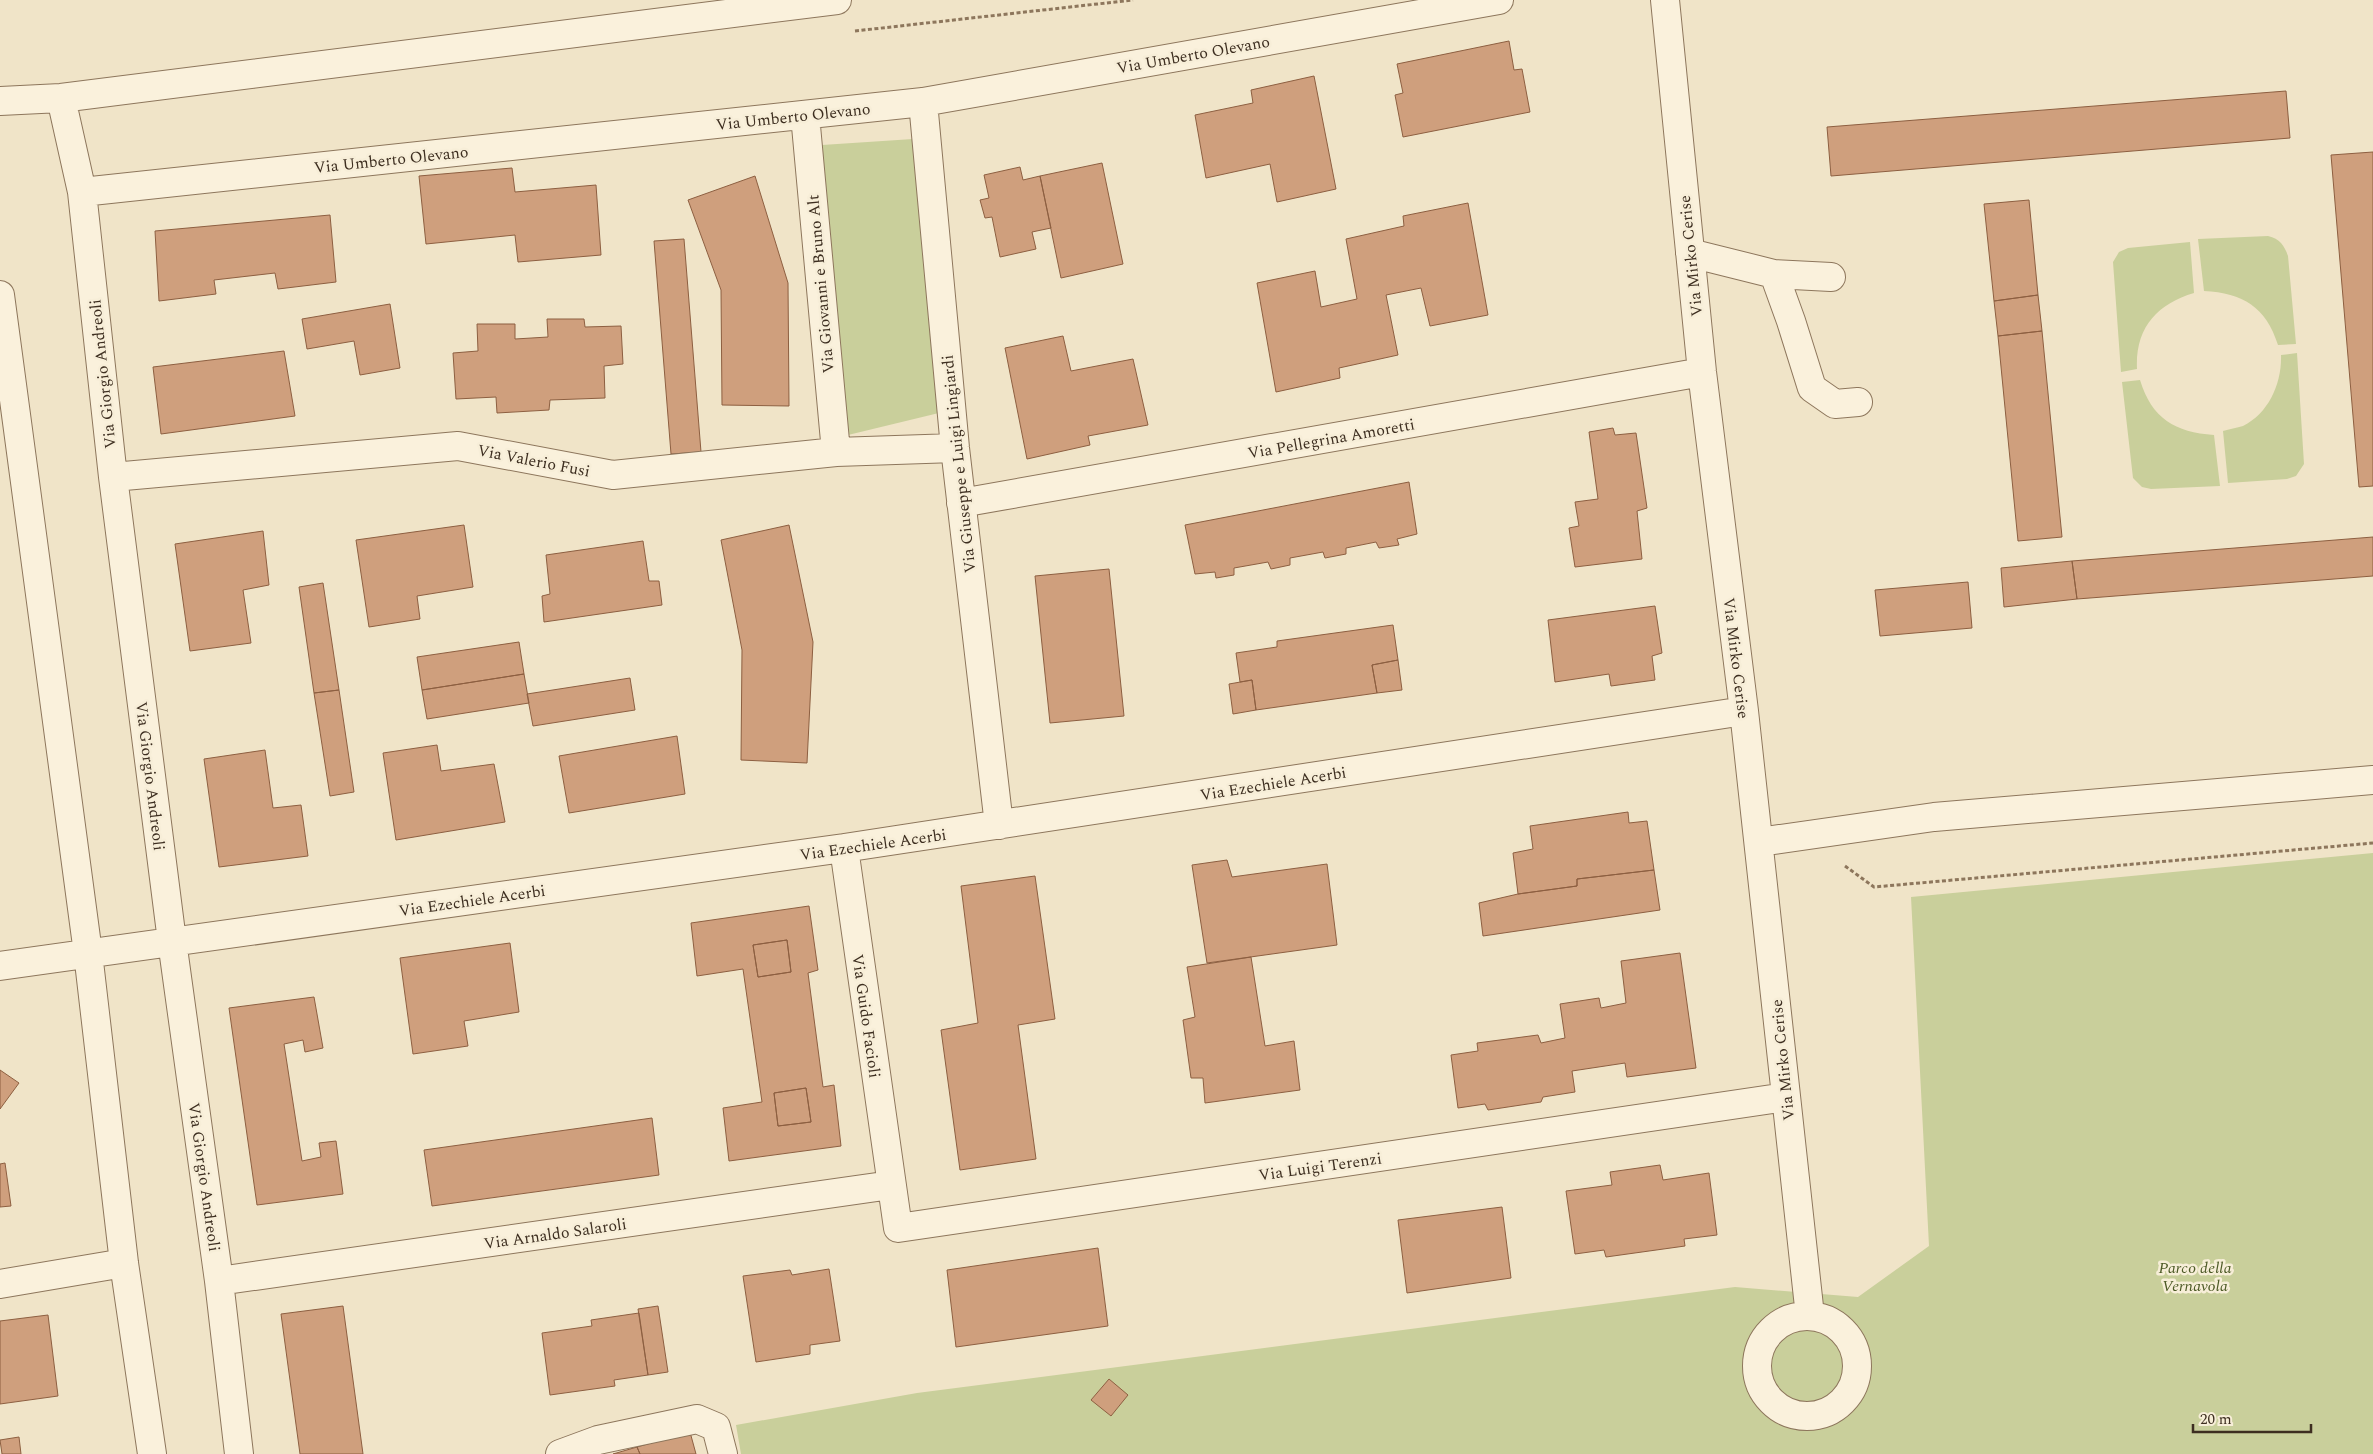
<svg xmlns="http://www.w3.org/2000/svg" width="2373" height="1454" font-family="Spectral,serif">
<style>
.green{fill:#c9cf9b}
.building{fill:#cf9f7d;stroke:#8d5f41;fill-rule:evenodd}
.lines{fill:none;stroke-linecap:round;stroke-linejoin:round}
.minor-casing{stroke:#8d765c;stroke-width:30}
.path{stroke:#8d765c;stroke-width:3;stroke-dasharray:4 2.5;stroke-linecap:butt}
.minor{stroke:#faf1dc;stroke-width:28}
.labels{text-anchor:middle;stroke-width:5;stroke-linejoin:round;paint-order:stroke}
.street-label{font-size:16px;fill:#3d2e20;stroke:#f7eed8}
.park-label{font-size:16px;font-style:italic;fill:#4d5a26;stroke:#f7eed8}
</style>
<rect width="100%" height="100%" fill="#f0e4c8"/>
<!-- green -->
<path class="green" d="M 913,139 L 943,412 L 848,435 L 822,145 Z
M 2268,236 C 2280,239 2284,245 2288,256 L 2296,344 L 2278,345 C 2266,307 2243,293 2204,291 L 2198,239 Z
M 2190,242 L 2194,293 C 2157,304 2135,328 2137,369 L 2121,372 L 2113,262 L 2119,252 L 2128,248 Z
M 2297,353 L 2304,464 L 2296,476 L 2287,479 L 2228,483 L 2223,431 C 2229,429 2237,428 2243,426 C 2269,413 2282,383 2281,355 Z
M 2140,380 C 2152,419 2175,432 2214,435 L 2220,486 L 2151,489 L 2142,487 L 2133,478 L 2122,382 Z
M 2373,853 L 2373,1454 L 741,1454 L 736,1425 L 917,1393 L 1735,1287 L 1858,1297 L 1929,1246 L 1911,897 Z"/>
<!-- building -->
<path class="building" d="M 1509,41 L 1514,70 L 1522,69 L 1530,112 L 1403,137 L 1395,95 L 1403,93 L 1397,64 Z
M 1314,76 L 1336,189 L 1277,202 L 1270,164 L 1206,178 L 1195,115 L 1253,103 L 1251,90 Z
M 2286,91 L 2290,138 L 1831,176 L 1827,127 Z
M 2373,152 L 2373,486 L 2359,487 L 2331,155 Z
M 1102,163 L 1123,264 L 1061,278 L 1040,176 Z
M 1020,167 L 1023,180 L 1040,176 L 1051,228 L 1032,232 L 1036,249 L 1000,257 L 992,217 L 985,218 L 980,200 L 989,198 L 984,175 Z
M 512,168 L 515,192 L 596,185 L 601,255 L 518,262 L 515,235 L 426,244 L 419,176 Z
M 755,176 L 788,283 L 789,406 L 722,405 L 721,290 L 688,200 Z
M 2029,200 L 2038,295 L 1994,301 L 1984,204 Z
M 1468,203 L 1488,315 L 1430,326 L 1421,288 L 1386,295 L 1398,355 L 1339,368 L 1340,378 L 1276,392 L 1257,283 L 1315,271 L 1321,307 L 1357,299 L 1346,239 L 1404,226 L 1403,216 Z
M 330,215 L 336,282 L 278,289 L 275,273 L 214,280 L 216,294 L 159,301 L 155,231 Z
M 684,239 L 701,452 L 671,454 L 654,241 Z
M 2038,295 L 2042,331 L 1998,336 L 1994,301 Z
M 390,304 L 400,368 L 360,375 L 354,341 L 307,349 L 302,319 Z
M 547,319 L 584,319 L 585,327 L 621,326 L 623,364 L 604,366 L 605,398 L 550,400 L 549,410 L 497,413 L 496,397 L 456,399 L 453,353 L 478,351 L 477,324 L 515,324 L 515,339 L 548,337 Z
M 2042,331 L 2062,537 L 2018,541 L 1998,336 Z
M 1063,336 L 1071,371 L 1133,359 L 1148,425 L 1088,436 L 1090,445 L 1027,459 L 1005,348 Z
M 284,351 L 295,416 L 161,434 L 153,367 Z
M 1613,428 L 1615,435 L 1636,433 L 1647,508 L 1637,511 L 1642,559 L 1575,567 L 1569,528 L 1579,526 L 1575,502 L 1598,499 L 1589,432 Z
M 1409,482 L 1417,534 L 1397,539 L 1399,545 L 1379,548 L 1376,542 L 1346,548 L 1346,554 L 1325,558 L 1323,552 L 1290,558 L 1290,565 L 1271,569 L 1268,562 L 1234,568 L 1234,575 L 1216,578 L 1215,572 L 1195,574 L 1185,525 Z
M 464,525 L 473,587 L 417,596 L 420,619 L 369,627 L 356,540 Z
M 789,525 L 813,642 L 807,763 L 741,760 L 742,650 L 721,540 Z
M 263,531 L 269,585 L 243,590 L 251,643 L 190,651 L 175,544 Z
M 2373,537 L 2373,576 L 2077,599 L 2072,561 Z
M 643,541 L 649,581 L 659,581 L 662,605 L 544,622 L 542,596 L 550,594 L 546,555 Z
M 2072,561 L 2077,599 L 2004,607 L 2001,568 Z
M 1109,569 L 1124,716 L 1050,723 L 1035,576 Z
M 1968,582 L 1972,628 L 1880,636 L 1875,590 Z
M 323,583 L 339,690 L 314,693 L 299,587 Z
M 1655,606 L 1662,653 L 1652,656 L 1655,680 L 1611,686 L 1609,674 L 1555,682 L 1548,620 Z
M 1393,625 L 1398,660 L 1372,665 L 1377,693 L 1256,710 L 1252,680 L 1240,682 L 1236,653 L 1277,647 L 1277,641 Z
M 519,642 L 524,674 L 422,690 L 417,657 Z
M 1398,660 L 1402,690 L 1377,693 L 1372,665 Z
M 524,674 L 529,703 L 427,719 L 422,690 Z
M 630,678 L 635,710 L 533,726 L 527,694 Z
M 1252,680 L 1256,710 L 1233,714 L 1229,684 Z
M 339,690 L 354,792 L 330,796 L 314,693 Z
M 677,736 L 685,794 L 569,813 L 559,756 Z
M 437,745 L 441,771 L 494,764 L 505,822 L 396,840 L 383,753 Z
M 265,750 L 273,808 L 301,805 L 308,856 L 219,867 L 204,759 Z
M 1628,812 L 1629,823 L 1647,821 L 1654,870 L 1577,879 L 1577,886 L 1518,894 L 1513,853 L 1533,849 L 1530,826 Z
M 1227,860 L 1232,877 L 1327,864 L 1337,945 L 1207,963 L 1192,865 Z
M 1654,870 L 1660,910 L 1483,936 L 1479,903 L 1518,894 L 1577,886 L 1577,879 Z
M 1035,876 L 1055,1019 L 1018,1025 L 1036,1159 L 960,1170 L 941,1030 L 978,1023 L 961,886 Z
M 809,906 L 818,970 L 808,973 L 823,1087 L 834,1085 L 841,1146 L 729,1161 L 723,1108 L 762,1102 L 743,969 L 697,976 L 691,923 ZM 787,940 L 791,972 L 758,977 L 753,945 ZM 806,1088 L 811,1122 L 778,1126 L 774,1093 Z
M 787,940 L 791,972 L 758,977 L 753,945 Z
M 510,943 L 519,1012 L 464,1021 L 468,1046 L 413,1054 L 400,958 Z
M 1680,953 L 1696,1068 L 1627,1077 L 1625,1063 L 1572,1071 L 1575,1092 L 1543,1097 L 1541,1102 L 1488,1110 L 1485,1104 L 1458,1108 L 1451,1055 L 1478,1051 L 1477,1043 L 1538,1035 L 1541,1043 L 1565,1038 L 1560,1004 L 1599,998 L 1601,1008 L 1626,1003 L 1621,961 Z
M 1251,957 L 1265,1046 L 1294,1041 L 1300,1090 L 1205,1103 L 1203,1078 L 1191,1078 L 1183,1020 L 1195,1017 L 1187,967 Z
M 314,997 L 323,1048 L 305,1052 L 303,1040 L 284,1044 L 302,1161 L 321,1157 L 319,1143 L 336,1141 L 343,1194 L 257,1205 L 229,1008 Z
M 0,1070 L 19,1083 L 0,1109 Z
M 806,1088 L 811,1122 L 778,1126 L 774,1093 Z
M 652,1118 L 659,1175 L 432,1206 L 424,1150 Z
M 5,1163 L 11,1206 L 0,1207 L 0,1164 Z
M 1660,1165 L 1663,1180 L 1709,1173 L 1717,1235 L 1684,1239 L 1685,1246 L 1606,1257 L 1604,1250 L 1575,1254 L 1566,1191 L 1612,1185 L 1610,1172 Z
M 1502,1207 L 1511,1278 L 1407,1293 L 1398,1220 Z
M 1098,1248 L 1108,1326 L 956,1347 L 947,1270 Z
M 829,1269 L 840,1341 L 810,1345 L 810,1354 L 756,1362 L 743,1276 L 790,1270 L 792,1275 Z
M 343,1306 L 363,1454 L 300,1454 L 281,1314 Z
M 658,1306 L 668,1372 L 648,1375 L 638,1309 Z
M 639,1313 L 648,1375 L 614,1380 L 615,1386 L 550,1395 L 542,1333 L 592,1326 L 591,1320 Z
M 48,1315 L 58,1396 L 0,1404 L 0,1321 Z
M 1109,1379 L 1128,1395 L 1111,1416 L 1091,1400 Z
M 690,1432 L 696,1454 L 640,1454 L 637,1447 Z
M 19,1437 L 21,1454 L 2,1454 L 0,1440 Z
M 637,1447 L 640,1454 L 613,1454 Z"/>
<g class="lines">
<!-- minor casing -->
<g class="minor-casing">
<path id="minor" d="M 1665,0 L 1702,372 L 1744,711 L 1810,1316
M 61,98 L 82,192 L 113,477 L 172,941 L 219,1281 L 239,1454
M 0,101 L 61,98 L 837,0
M 923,102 L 955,448 L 999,825
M 805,115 L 836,452
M 82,192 L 923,102 L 1499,0
M 1690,253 L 1774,274 L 1831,277
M 1774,274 L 1791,321 L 1812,388 L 1835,404 L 1858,402
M 0,295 L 88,953 L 124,1263 L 152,1454
M 113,477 L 458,446 L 613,475 L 836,452 L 955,448
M 961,503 L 1702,372
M 1759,842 L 1934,817 L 2373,780
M 844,848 L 898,1228 L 1786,1097
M 0,966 L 844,848 L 1744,711
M 219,1281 L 891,1185
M 0,1284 L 124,1263
M1757 1366a50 50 0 1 1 100 0a50 50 0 1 1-100 0Z
M 560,1454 L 598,1440 L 697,1419 L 716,1427 L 723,1454"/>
</g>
<!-- path -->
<path class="path" d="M 855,31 L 1133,0
M 1845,866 L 1874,887 L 2373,843"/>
<!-- minor -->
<use href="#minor" class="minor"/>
</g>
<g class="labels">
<!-- street labels -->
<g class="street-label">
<text transform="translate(1193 54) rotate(-10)" y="6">Via Umberto Olevano</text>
<text transform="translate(793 116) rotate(-6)" y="6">Via Umberto Olevano</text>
<text transform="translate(391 159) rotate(-6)" y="6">Via Umberto Olevano</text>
<text transform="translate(1690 256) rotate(-96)" y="6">Via Mirko Cerise</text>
<text transform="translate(820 284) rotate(-95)" y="6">Via Giovanni e Bruno Alt</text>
<text transform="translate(102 374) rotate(-96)" y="6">Via Giorgio Andreoli</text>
<text transform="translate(1331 438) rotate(-10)" y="6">Via Pellegrina Amoretti</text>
<text transform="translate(534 460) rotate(11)" y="6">Via Valerio Fusi</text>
<text transform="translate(958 464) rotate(-96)" y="6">Via Giuseppe e Luigi Lingiardi</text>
<text transform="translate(1737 658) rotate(83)" y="6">Via Mirko Cerise</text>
<text transform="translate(151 776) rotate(83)" y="6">Via Giorgio Andreoli</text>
<text transform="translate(1273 783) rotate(-9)" y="6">Via Ezechiele Acerbi</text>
<text transform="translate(873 844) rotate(-8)" y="6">Via Ezechiele Acerbi</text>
<text transform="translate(472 900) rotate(-8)" y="6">Via Ezechiele Acerbi</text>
<text transform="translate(867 1016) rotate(82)" y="6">Via Guido Facioli</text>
<text transform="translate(1782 1060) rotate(-96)" y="6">Via Mirko Cerise</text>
<text transform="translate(1320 1166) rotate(-8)" y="6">Via Luigi Terenzi</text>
<text transform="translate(205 1177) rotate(82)" y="6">Via Giorgio Andreoli</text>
<text transform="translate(555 1233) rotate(-8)" y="6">Via Arnaldo Salaroli</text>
</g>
<!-- park labels -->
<g class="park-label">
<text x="2195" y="1273">Parco della<tspan x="2195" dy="18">Vernavola</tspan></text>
</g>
</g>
<!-- scale -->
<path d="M2193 1424v8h118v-8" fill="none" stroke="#3d2e20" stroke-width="2.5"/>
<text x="2200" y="1424" font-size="15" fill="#3d2e20" stroke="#f7eed8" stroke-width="4" paint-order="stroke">20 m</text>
</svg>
